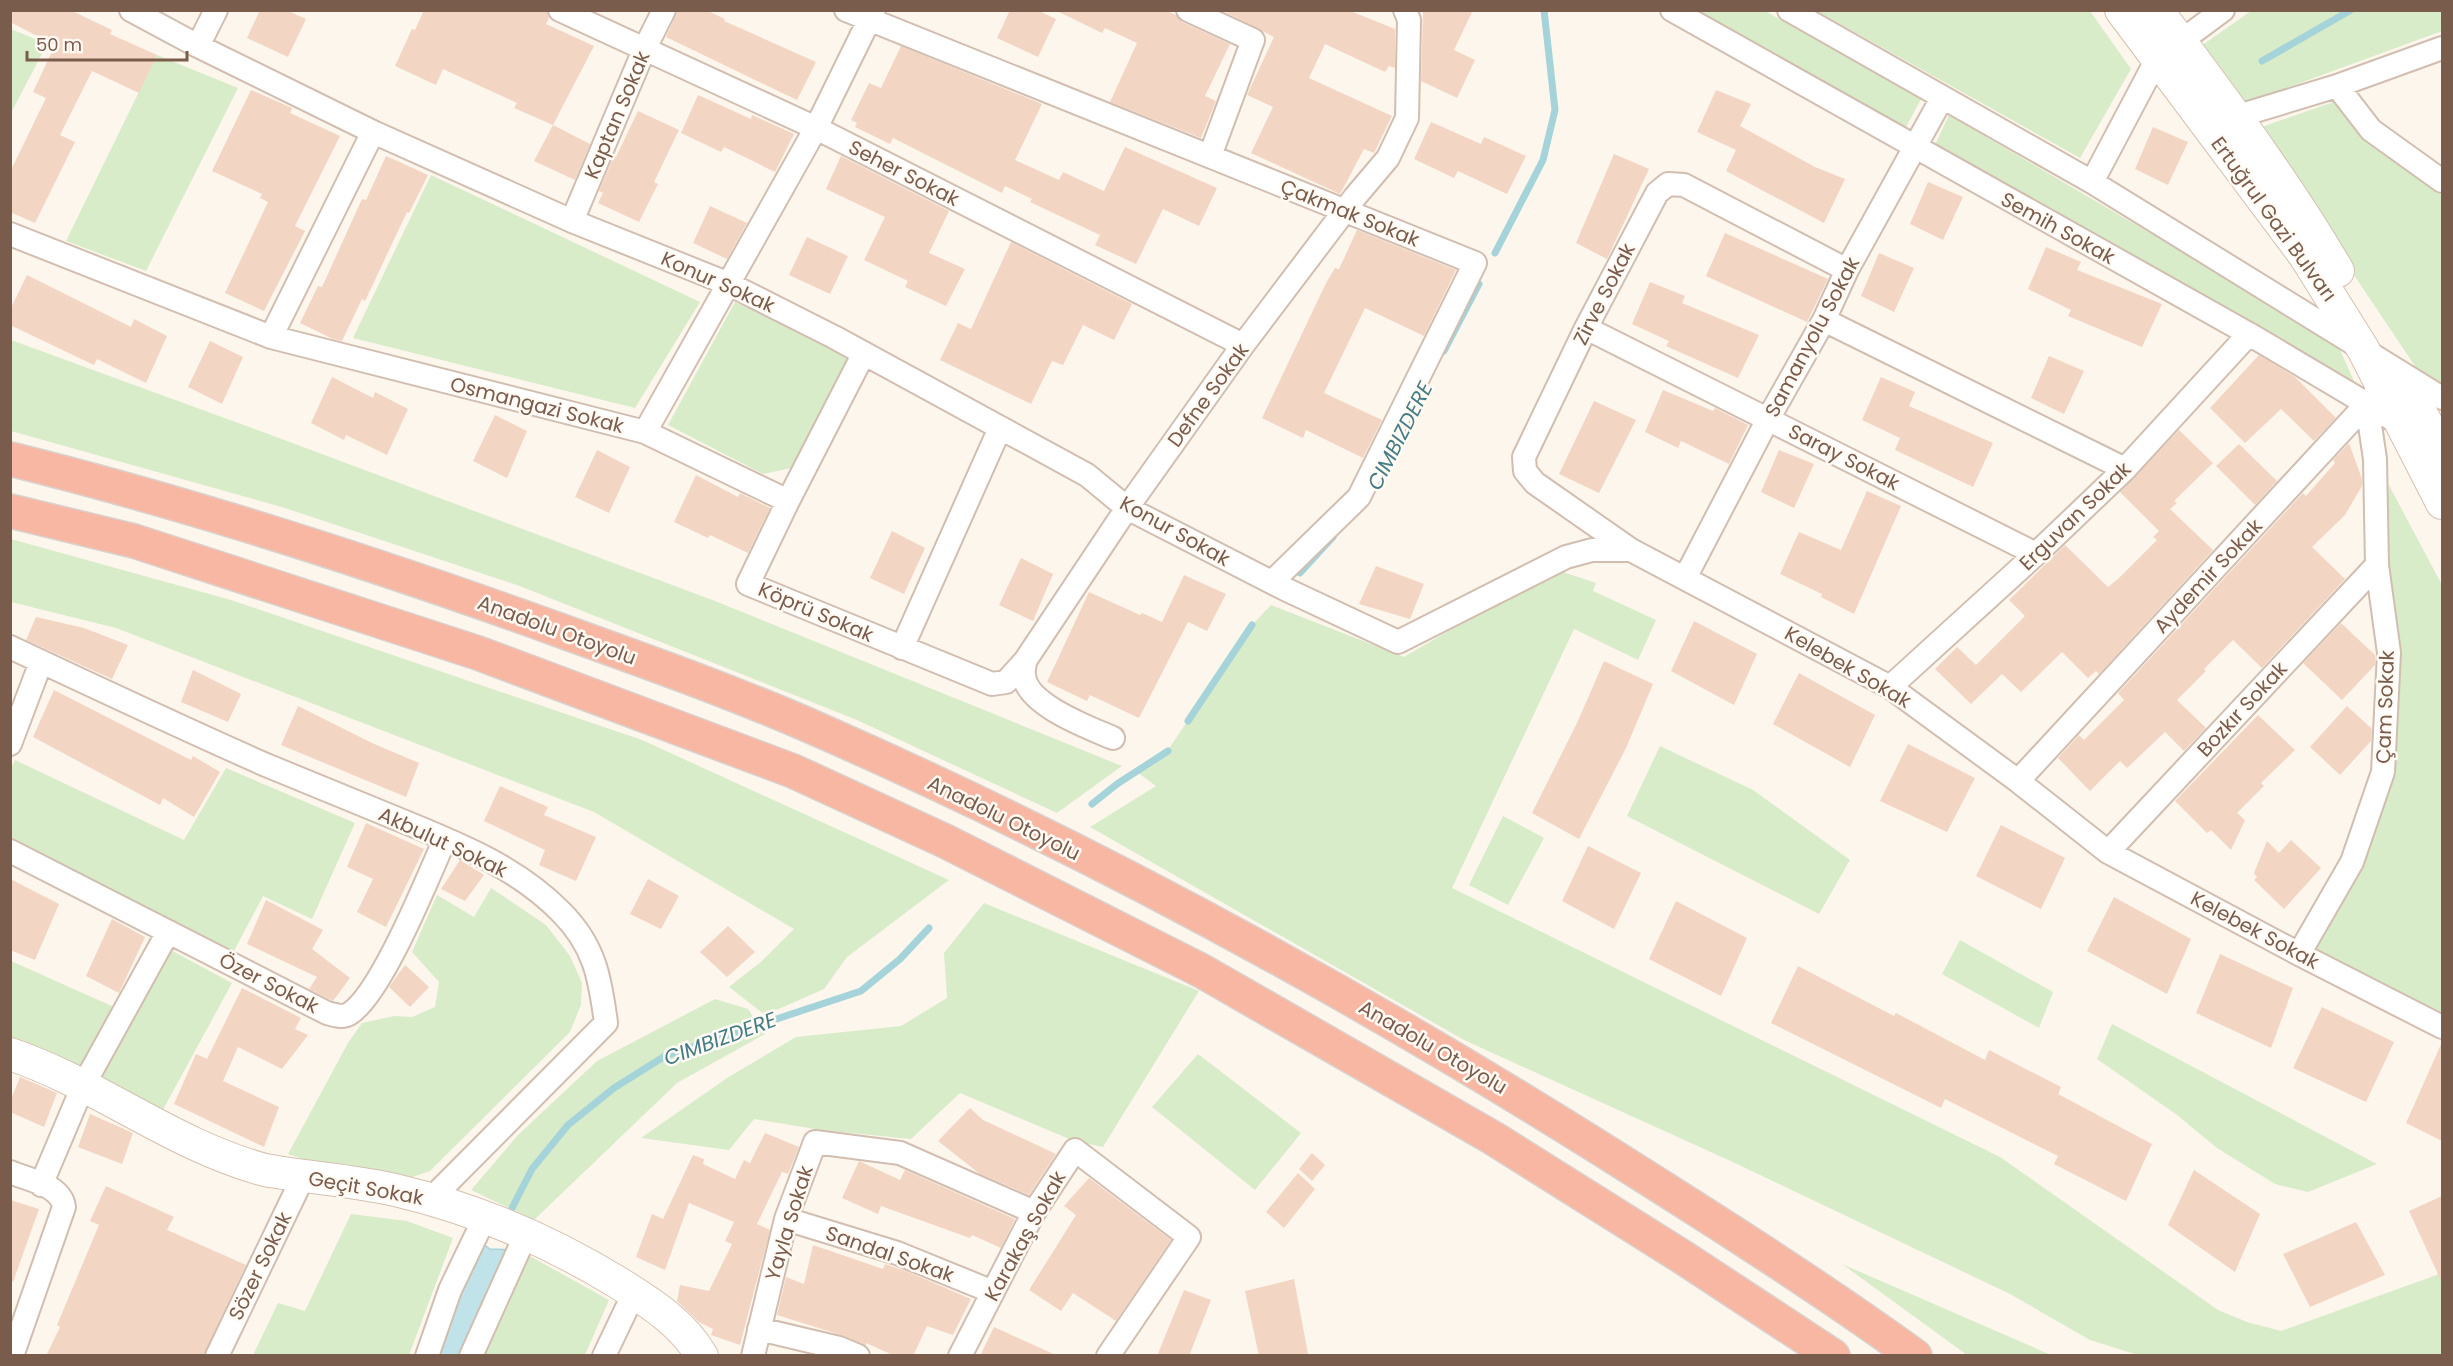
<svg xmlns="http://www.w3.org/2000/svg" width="2453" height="1366" font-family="Poppins,sans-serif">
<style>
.green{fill:#d8ecc9}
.water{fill:#bfe3e8;stroke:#a5d3da;stroke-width:1.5}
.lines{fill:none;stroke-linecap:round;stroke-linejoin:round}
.stream{stroke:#a5d3da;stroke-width:7}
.building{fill:#f3d5c3}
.street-casing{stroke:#d1beb0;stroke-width:26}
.secondary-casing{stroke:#d6c0b0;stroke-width:34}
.highway-casing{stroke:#dad1cd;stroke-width:36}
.street{stroke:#fff;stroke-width:22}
.secondary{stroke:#fff;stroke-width:32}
.highway{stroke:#f7b7a3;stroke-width:33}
.labels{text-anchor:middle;stroke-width:5;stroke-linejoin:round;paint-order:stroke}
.street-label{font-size:20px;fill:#7a5c4d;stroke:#fffaf3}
.water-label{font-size:21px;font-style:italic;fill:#437c86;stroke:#fffaf3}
</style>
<rect width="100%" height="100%" fill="#fdf6ec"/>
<!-- green -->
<path class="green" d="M 1689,11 L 1765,11 L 1921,99 L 1904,131 Z
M 1817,11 L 2090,11 L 2131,69 L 2080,158 Z
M 2251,11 L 2442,11 L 2442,31 L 2240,105 L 2201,46 Z
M 11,29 L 47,44 L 11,113 Z
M 157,55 L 238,88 L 146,271 L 66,241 Z
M 2339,100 L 2361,135 L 2442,196 L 2442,393 L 2427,384 L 2256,129 Z
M 1949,115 L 2337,343 L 2358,390 L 1934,147 Z
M 431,175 L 700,302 L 635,408 L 353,338 Z
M 735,302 L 853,356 L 796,467 L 763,474 L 668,425 Z
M 11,340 L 271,435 L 715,601 L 1122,766 L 1057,813 L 857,720 L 517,585 L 285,508 L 11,431 Z
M 2375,459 L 2442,585 L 2442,1027 L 2299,954 L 2383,772 Z
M 11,539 L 231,600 L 642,740 L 949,880 L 847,957 L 824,989 L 765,1015 L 729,987 L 762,961 L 794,929 L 594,812 L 116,628 L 11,602 Z
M 1563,572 L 1596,583 L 1593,591 L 1656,620 L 1638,660 L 1574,629 L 1452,888 L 2000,1157 L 2218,1310 L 2247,1322 L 2281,1331 L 2442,1273 L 2442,1355 L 2141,1356 L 2090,1340 L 2010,1294 L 1737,1164 L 1464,1040 L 1090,827 L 1156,786 L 1137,772 L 1166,753 L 1252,625 L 1271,605 L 1404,657 L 1474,616 Z
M 1660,746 L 1753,790 L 1850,860 L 1819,914 L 1627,816 Z
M 15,760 L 184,840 L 226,768 L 355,823 L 312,919 L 263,896 L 234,951 L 11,841 L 10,770 Z
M 1503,816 L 1544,838 L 1508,905 L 1469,885 Z
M 491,888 L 546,925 L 570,956 L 582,983 L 581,1005 L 570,1032 L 430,1171 L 410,1178 L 318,1164 L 288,1154 L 348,1043 L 362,1023 L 394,1016 L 412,1017 L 435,1007 L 439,982 L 412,952 L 437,895 L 474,917 Z
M 984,903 L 1199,991 L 1103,1147 L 1074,1141 L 960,1093 L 911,1139 L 821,1130 L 754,1119 L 729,1150 L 641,1138 L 727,1078 L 796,1037 L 901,1026 L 947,998 L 944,953 Z
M 1960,940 L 2053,992 L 2039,1028 L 1942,974 Z
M 167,948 L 232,983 L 159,1117 L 95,1081 Z
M 11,961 L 114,1007 L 78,1075 L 11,1047 Z
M 715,999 L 748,1009 L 765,1034 L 677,1083 L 534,1220 L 471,1190 L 519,1134 L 597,1061 Z
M 2112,1024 L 2377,1164 L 2308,1192 L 2275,1184 L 2217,1148 L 2177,1115 L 2097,1059 Z
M 1198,1054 L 1301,1133 L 1255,1190 L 1152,1107 Z
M 351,1214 L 407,1221 L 453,1238 L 409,1355 L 253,1355 L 278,1303 L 305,1311 Z
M 519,1250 L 609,1300 L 585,1355 L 471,1356 Z
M 1842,1264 L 2051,1355 L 1967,1355 Z"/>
<!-- water -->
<path class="water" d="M 475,1238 L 490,1249 L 519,1250 L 471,1355 L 427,1356 Z"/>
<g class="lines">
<!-- stream -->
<path class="stream" d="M 2262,61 L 2351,10
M 1495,253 L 1543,160 L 1555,110 L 1544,10
M 1444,351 L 1479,284
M 1300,573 L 1333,537
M 1188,721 L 1252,625
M 1092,804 L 1117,784 L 1168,751
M 512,1208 L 532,1169 L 568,1125 L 614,1088 L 665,1056 L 861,991 L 900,959 L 929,928"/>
</g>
<!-- building -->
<path class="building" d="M 10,10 L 70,10 L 112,30 L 110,34 L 157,55 L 139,93 L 92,71 L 60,135 L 75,142 L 35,223 L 10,212 L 10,172 L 46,98 L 33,92 L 55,45 L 10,22 Z
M 260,10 L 286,10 L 306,19 L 288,57 L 247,38 Z
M 424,10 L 547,10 L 549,18 L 546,24 L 594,46 L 553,125 L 514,108 L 517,103 L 443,69 L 436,85 L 395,66 L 412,29 L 415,30 Z
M 678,10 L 706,10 L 725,19 L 724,21 L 816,62 L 797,100 L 666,37 Z
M 1010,10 L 1037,10 L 1056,19 L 1038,57 L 997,38 Z
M 1055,10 L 1165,10 L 1176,15 L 1182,22 L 1230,44 L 1205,96 L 1216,101 L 1201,138 L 1110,102 L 1137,43 L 1105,28 L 1102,33 Z
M 1221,10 L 1348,10 L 1395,29 L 1395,68 L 1389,66 L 1385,72 L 1325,44 L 1309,78 L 1392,116 L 1374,153 L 1364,149 L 1340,194 L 1251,153 L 1273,107 L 1247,95 L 1274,37 Z
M 1423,10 L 1473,10 L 1454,50 L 1475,60 L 1457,98 L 1421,81 Z
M 901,46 L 1042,104 L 1015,160 L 1059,180 L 1063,172 L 1104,191 L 1125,147 L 1217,188 L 1199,226 L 1163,209 L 1136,264 L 1095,245 L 1100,235 L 1030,202 L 1032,199 L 1005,186 L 1002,193 L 893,138 L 890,144 L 855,127 L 857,123 L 851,120 L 869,83 L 881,88 Z
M 251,90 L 292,108 L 290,113 L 340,136 L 295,226 L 305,231 L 264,311 L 225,293 L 268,202 L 260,198 L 262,194 L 212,171 Z
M 1716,90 L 1751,104 L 1740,126 L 1815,167 L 1845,179 L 1824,223 L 1726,171 L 1736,150 L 1697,132 Z
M 698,95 L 751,119 L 752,115 L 794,134 L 775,172 L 724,147 L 721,152 L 681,133 Z
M 638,111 L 679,130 L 654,182 L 658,184 L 639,222 L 598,203 L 603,193 L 599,191 L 614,156 L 616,157 Z
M 1431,122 L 1481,144 L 1484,137 L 1526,156 L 1507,194 L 1458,171 L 1454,178 L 1414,159 Z
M 553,125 L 590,144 L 575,180 L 534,161 Z
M 2153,127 L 2188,142 L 2168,185 L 2135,169 Z
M 1614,154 L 1649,169 L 1607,259 L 1576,243 Z
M 386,156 L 428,175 L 409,213 L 407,212 L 365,301 L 362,299 L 342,341 L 333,339 L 300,323 L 318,286 L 322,287 L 362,199 L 366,200 Z
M 841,156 L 949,211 L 929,253 L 965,269 L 946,306 L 905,287 L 908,281 L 864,260 L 885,217 L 826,189 Z
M 1928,182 L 1963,197 L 1943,240 L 1910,224 Z
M 710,206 L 747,223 L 727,259 L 693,243 Z
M 1357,230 L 1456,270 L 1424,336 L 1365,308 L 1324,393 L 1382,420 L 1363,458 L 1306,430 L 1303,438 L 1262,418 L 1326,283 L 1335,268 L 1339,269 Z
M 1725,233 L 1828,279 L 1807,322 L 1706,276 Z
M 807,237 L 848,256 L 830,294 L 789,275 Z
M 1011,242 L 1132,304 L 1114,340 L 1083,325 L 1063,365 L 1052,361 L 1031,404 L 940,360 L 958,323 L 971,329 Z
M 2046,247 L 2081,262 L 2077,270 L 2162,304 L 2142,347 L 2068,316 L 2071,310 L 2028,289 Z
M 1879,253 L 1914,268 L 1894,312 L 1861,296 Z
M 27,275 L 131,327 L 134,319 L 167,336 L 146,383 L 97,359 L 94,365 L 10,325 L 10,310 Z
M 1650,282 L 1685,296 L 1682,303 L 1759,335 L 1738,378 L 1666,346 L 1669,341 L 1632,324 Z
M 210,341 L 243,357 L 222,404 L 188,387 Z
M 2259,355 L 2295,377 L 2336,418 L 2314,441 L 2281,409 L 2245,443 L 2210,408 Z
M 2049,356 L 2084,371 L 2064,414 L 2031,398 Z
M 332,377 L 373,398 L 375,392 L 408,409 L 387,455 L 346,435 L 344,440 L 311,423 Z
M 1881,377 L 1915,392 L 1909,406 L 1993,443 L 1973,487 L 1895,450 L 1900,438 L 1862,420 Z
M 1663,390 L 1713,411 L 1715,408 L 1748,425 L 1729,464 L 1681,441 L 1678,448 L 1645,432 Z
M 1594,401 L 1636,420 L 1599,493 L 1559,474 Z
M 495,415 L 527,431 L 507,478 L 473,461 Z
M 2179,430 L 2213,463 L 2174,501 L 2177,503 L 2170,509 L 2213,550 L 2099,674 L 2096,671 L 2088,678 L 2062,652 L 2021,692 L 2002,674 L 1971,704 L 1935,669 L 1957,647 L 1976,665 L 2025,616 L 2009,600 L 2065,545 L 2108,587 L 2118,579 L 2157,540 L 2153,537 L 2159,531 L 2120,492 Z
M 2349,443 L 2362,479 L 2362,486 L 2345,515 L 2312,547 L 2345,579 L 2262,668 L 2233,640 L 2204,669 L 2206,671 L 2177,700 L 2206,728 L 2184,751 L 2165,732 L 2127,768 L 2120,761 L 2090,791 L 2058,758 L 2079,735 L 2084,740 L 2124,700 L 2118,693 L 2303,493 L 2306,496 L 2335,463 L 2333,460 Z
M 2239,444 L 2277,481 L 2255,505 L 2216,466 Z
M 597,450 L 630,467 L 609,513 L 575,497 Z
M 1779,450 L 1814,464 L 1794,508 L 1761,492 Z
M 696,475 L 738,497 L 740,493 L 770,508 L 748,553 L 710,535 L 708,538 L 674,522 Z
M 1867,491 L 1901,506 L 1854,614 L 1821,597 L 1822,594 L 1780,574 L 1799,532 L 1841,550 Z
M 892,531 L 925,548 L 904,594 L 870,578 Z
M 1021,558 L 1053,574 L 1033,621 L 999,605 Z
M 1376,566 L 1424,584 L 1410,619 L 1359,604 Z
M 1184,575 L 1226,594 L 1207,631 L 1188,622 L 1139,718 L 1090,695 L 1087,701 L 1047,682 L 1089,592 L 1140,615 L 1142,613 L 1162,622 Z
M 36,617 L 84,628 L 128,645 L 112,679 L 26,640 Z
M 1694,621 L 1757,654 L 1734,705 L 1671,671 Z
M 2341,623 L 2375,655 L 2375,665 L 2342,700 L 2303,663 Z
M 1604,661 L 1653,684 L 1626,748 L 1579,839 L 1532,813 L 1577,723 Z
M 193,670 L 241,694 L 228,722 L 181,702 Z
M 1799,673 L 1875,715 L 1850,767 L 1773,724 Z
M 54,690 L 191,760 L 193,756 L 220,772 L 194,817 L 163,798 L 160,805 L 33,737 Z
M 298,706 L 372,743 L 419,763 L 406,797 L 281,745 Z
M 2347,706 L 2372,729 L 2371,741 L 2340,775 L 2310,747 Z
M 2258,715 L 2295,750 L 2261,783 L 2264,786 L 2237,813 L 2245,820 L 2231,850 L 2211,830 L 2207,833 L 2175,801 Z
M 1908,744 L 1975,778 L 1947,832 L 1880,801 Z
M 500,786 L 548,807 L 544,815 L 596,837 L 576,881 L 539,865 L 545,850 L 484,821 Z
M 366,823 L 424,849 L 386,927 L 357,912 L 373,879 L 347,867 Z
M 2001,825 L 2065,858 L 2041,909 L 1976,876 Z
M 2291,840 L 2321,868 L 2284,909 L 2254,880 L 2257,877 L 2254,873 L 2267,841 L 2279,853 Z
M 1588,846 L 1641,873 L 1614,929 L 1562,901 Z
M 460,860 L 484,875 L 465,901 L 441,889 Z
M 10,879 L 59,904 L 35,960 L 10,950 Z
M 648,879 L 679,896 L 661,929 L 630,914 Z
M 2114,897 L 2191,939 L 2167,994 L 2087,951 Z
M 266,900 L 323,930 L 312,949 L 350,978 L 333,1001 L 309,989 L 317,977 L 247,944 Z
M 1676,901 L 1747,938 L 1721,996 L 1649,959 Z
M 112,919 L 145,937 L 119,993 L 86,976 Z
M 728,926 L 755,952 L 727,977 L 700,952 Z
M 2220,954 L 2293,988 L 2271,1048 L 2196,1013 Z
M 405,965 L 429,987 L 410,1007 L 389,987 Z
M 1798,966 L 1894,1016 L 1896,1013 L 1985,1060 L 1989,1050 L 2061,1087 L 2058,1094 L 2152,1144 L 2126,1201 L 2054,1164 L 2058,1156 L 1945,1099 L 1941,1108 L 1771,1023 Z
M 242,988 L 301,1018 L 295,1029 L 308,1035 L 282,1069 L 238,1047 L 223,1081 L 279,1107 L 264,1147 L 174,1104 L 196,1054 L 207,1059 Z
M 2322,1007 L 2394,1042 L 2366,1102 L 2293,1068 Z
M 2442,1042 L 2442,1141 L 2406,1123 Z
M 20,1077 L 57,1093 L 44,1127 L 10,1112 L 10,1102 Z
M 970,1108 L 983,1120 L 1056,1154 L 1029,1195 L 980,1174 L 938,1141 Z
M 90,1114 L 133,1133 L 122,1164 L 78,1147 Z
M 765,1133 L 799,1147 L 788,1174 L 782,1172 L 757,1224 L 770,1230 L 740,1345 L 711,1335 L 713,1329 L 699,1322 L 677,1301 L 680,1285 L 709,1291 L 732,1244 L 725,1241 L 734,1222 L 689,1203 L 665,1270 L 636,1257 L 652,1214 L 663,1219 L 693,1155 L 704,1159 L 703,1164 L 735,1179 L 744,1160 L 750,1163 Z
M 1312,1153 L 1325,1165 L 1312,1181 L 1299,1169 Z
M 859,1161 L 900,1180 L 905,1170 L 1015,1219 L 1001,1248 L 972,1235 L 970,1238 L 881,1206 L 878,1214 L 842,1198 Z
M 2194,1170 L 2260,1214 L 2235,1272 L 2168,1225 Z
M 1298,1173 L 1315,1189 L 1284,1228 L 1266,1212 Z
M 1089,1178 L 1171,1240 L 1116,1321 L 1073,1293 L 1061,1311 L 1029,1290 L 1076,1215 L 1064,1206 Z
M 106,1186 L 174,1217 L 167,1230 L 246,1265 L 203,1356 L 46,1356 L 60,1327 L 57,1325 L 99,1225 L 90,1221 Z
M 2442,1196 L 2442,1283 L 2409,1211 Z
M 10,1200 L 39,1209 L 13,1282 L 10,1282 Z
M 2356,1222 L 2385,1275 L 2310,1307 L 2283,1254 Z
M 813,1245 L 883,1269 L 885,1264 L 906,1271 L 971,1299 L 953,1335 L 927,1326 L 913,1356 L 895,1356 L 866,1343 L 866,1346 L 844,1336 L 777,1315 L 786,1277 L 804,1284 Z
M 1294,1279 L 1308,1354 L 1259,1356 L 1245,1291 Z
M 1184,1290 L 1211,1300 L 1189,1356 L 1157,1356 Z
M 994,1327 L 1058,1356 L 980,1356 Z"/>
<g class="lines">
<!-- street casing -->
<g class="street-casing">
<path id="street" d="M 131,10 L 198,46 L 373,132 L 572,221 L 729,284 L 834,337 L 1087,475 L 1127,508 L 1285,589 L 1398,642 L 1566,557 L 1592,550 L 1631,550
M 560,10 L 816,128 L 1243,345
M 846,10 L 1475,263 L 1359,497 L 1272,582
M 1188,10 L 1253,40 L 1210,156
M 1672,10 L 2249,334 L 2404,426
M 1789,10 L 2092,182 L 2442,398
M 198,46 L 216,10
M 2337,86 L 2371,130 L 2442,181
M 2235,117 L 2337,86 L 2442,48
M 2092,182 L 2157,59 L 2223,10
M 572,221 L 644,50 L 664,10
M 10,234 L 271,337 L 645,432 L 816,128 L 874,10
M 1847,270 L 1684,185 L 1668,184 L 1657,193 L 1586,328 L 1524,457 L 1525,471 L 1535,483 L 1631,550 L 1890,687 L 2018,781 L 2108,852 L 2299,954 L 2442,1027
M 1824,320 L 2125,469
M 1586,328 L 2036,554
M 271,337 L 373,132
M 645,432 L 788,501 L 864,353
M 788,501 L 748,584 L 992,684 L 1006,682 L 1025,661
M 1685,578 L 1768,419 L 1824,320 L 1847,270 L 1942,98
M 10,647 C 95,687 180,727 266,765 C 312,784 359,803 405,822 C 461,845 518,868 561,912 C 595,946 600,978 606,1023 L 430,1200
M 902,648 L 1000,428
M 1890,687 L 2036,554 L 2125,469 L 2249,334
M 1113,738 C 1090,728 1026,705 1024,675 C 1023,671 1025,666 1025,661 L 1127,508 L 1243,345 L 1355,197 L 1388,158 L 1407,118 L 1409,20 L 1405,10
M 10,744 L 41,662
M 2018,781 L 2373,397
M 10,851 L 327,1013 C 334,1015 342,1018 349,1014 C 381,995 428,877 445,839
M 2108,852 L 2377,565
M 2299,954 L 2352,862 L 2383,772 L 2389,653 L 2377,565 L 2375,459 L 2367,405
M 10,1172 C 29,1180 61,1185 64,1207 L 12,1356
M 41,1185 L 83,1086 L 168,932
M 786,1219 L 897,1253 L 993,1292
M 759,1329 L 839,1348 L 858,1356
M 217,1356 L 303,1177
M 427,1356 L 450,1290 L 485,1217
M 471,1356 L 526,1234
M 604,1356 L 634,1293
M 753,1356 L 786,1219 L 815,1142 L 900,1153 L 1034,1212
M 960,1356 L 1034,1212 L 1075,1150 L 1189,1237 L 1108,1356"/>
</g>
<!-- secondary casing -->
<g class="secondary-casing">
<path id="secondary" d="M 2121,10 L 2305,256 L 2363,349 L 2442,503
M 2157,10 C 2220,95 2285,180 2338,271
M 2403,381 L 2442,451
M 10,1054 C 99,1084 174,1146 265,1170 C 308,1178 352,1180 395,1190 C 473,1208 548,1240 617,1282 C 649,1302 682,1322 702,1356"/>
</g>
<!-- highway casing -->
<g class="highway-casing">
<path id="highway" d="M 10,459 C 196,505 379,565 559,630 C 645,661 733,692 817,729 C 1086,847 1346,989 1595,1145 C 1703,1213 1811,1281 1915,1356
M 10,511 L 134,541 L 478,653 L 793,771 L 945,841 L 1202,971 L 1493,1138 L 1684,1258 L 1833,1356"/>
</g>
<!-- street -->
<use href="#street" class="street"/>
<!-- secondary -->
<use href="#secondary" class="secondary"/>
<!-- highway -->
<use href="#highway" class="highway"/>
</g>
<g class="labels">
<!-- street labels -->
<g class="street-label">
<text transform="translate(617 115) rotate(-67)" y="7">Kaptan Sokak</text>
<text transform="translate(904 173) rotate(27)" y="7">Seher Sokak</text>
<text transform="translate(1350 213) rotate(22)" y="7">Çakmak Sokak</text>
<text transform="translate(2274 219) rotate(54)" y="7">Ertuğrul Gazi Bulvarı</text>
<text transform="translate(2058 228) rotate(29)" y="7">Semih Sokak</text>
<text transform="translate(718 282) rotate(24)" y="7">Konur Sokak</text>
<text transform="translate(1604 294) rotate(-63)" y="7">Zirve Sokak</text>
<text transform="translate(1812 337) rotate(-62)" y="7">Samanyolu Sokak</text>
<text transform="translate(1208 395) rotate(-54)" y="7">Defne Sokak</text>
<text transform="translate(537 405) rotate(14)" y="7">Osmangazi Sokak</text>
<text transform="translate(1844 457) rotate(27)" y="7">Saray Sokak</text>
<text transform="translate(2075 516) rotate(-44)" y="7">Erguvan Sokak</text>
<text transform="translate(1175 531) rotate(29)" y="7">Konur Sokak</text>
<text transform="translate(2208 576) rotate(-47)" y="7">Aydemir Sokak</text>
<text transform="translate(816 612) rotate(23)" y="7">Köprü Sokak</text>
<text transform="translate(557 630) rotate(20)" y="7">Anadolu Otoyolu</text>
<text transform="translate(1848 667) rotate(30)" y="7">Kelebek Sokak</text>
<text transform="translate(2385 707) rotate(-88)" y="7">Çam Sokak</text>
<text transform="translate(2242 709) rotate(-47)" y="7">Bozkır Sokak</text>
<text transform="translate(1004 818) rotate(26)" y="7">Anadolu Otoyolu</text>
<text transform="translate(443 842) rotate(25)" y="7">Akbulut Sokak</text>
<text transform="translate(2255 930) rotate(28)" y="7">Kelebek Sokak</text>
<text transform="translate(269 983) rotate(27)" y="7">Özer Sokak</text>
<text transform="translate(1433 1047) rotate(30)" y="7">Anadolu Otoyolu</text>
<text transform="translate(366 1188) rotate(10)" y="7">Geçit Sokak</text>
<text transform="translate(789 1223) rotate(-73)" y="7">Yayla Sokak</text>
<text transform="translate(1025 1236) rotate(-61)" y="7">Karakaş Sokak</text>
<text transform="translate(890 1254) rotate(19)" y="7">Sandal Sokak</text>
<text transform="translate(260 1266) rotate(-64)" y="7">Sözer Sokak</text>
</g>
<!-- water labels -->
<g class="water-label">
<text transform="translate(1400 436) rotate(-63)" y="7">CIMBIZDERE</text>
<text transform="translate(720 1039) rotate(-20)" y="7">CIMBIZDERE</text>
</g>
</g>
<!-- border -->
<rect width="2453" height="1366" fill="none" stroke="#7a5c4d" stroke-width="24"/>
<!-- scale -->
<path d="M27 51v9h160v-9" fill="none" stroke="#7a5c4d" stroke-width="3"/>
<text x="36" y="51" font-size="18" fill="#7a5c4d" stroke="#fffaf3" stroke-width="4.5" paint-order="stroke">50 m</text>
</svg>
